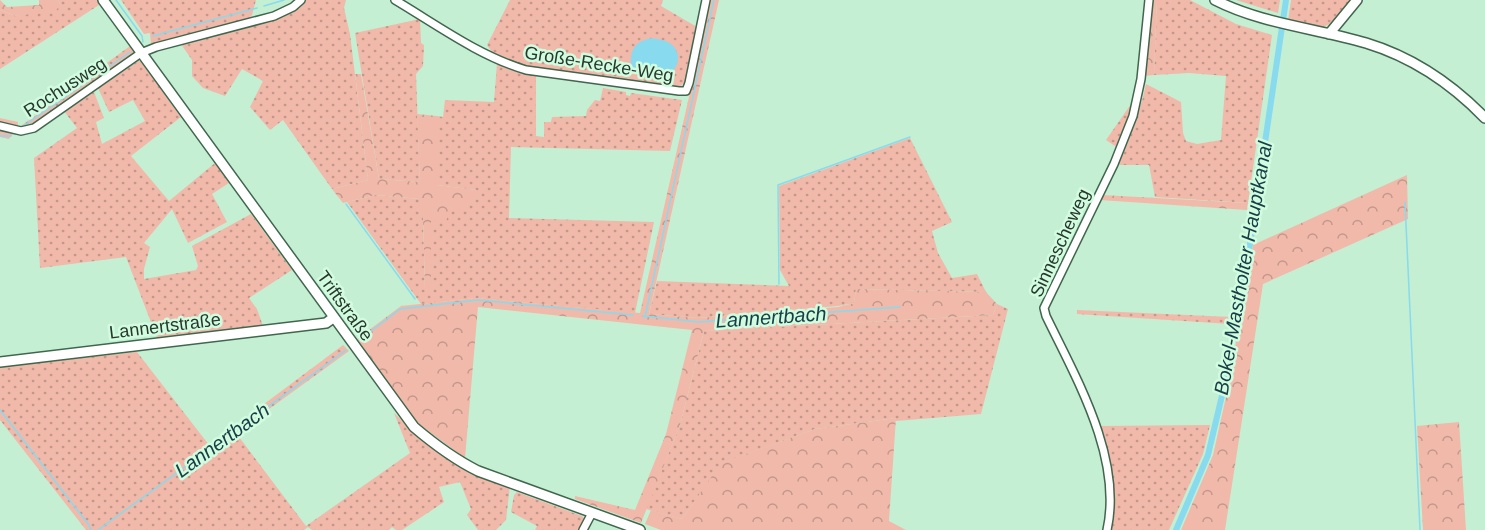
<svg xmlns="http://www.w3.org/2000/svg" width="1485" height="530" font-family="Helvetica,sans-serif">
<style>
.grass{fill:url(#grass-dots)}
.forest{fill:url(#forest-crowns)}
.water{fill:#88daee}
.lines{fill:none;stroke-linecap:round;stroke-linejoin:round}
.stream{stroke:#88daee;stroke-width:1.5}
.canal{stroke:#88daee;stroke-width:6}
.street-casing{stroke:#40664d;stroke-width:10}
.secondary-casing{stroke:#40664d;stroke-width:12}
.street{stroke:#fff;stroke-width:7}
.secondary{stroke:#fff;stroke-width:9}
.labels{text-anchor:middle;stroke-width:5;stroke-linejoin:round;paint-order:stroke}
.street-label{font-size:18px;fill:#27382d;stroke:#d2fcdf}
.water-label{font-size:20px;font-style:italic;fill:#173e46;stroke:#d2fcdf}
</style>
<defs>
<pattern id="grass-dots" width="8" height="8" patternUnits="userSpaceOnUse" patternTransform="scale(1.5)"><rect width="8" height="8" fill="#f1b9aa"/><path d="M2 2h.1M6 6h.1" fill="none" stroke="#c3978b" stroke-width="1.8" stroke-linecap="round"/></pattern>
<pattern id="forest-crowns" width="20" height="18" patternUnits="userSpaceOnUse" patternTransform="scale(1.5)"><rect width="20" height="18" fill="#f1b9aa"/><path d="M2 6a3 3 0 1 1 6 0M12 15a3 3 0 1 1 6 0" fill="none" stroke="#c3978b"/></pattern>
</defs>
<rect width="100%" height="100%" fill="#c4efd2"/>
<!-- grass -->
<path class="grass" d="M 58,0 L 97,0 L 99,5 L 0,69 L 0,10 L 16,16 L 60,4 Z
M 121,0 L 256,0 L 252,15 L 249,18 L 151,44 L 150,33 L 144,34 Z
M 304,0 L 346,0 L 344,8 L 350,34 L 368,180 L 332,189 L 283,120 L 270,130 L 250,107 L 263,81 L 242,69 L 225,96 L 203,88 L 192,76 L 192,60 L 181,44 L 275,19 L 294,10 Z
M 510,0 L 663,0 L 661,6 L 697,27 L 685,82 L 677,89 L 528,68 L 500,58 L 492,52 L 487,45 Z
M 1157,0 L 1190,0 L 1236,24 L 1272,35 L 1248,203 L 1155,197 L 1149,165 L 1115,165 L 1142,101 L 1146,84 L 1181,102 L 1183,133 L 1186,141 L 1197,144 L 1221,140 L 1226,76 L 1189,73 L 1154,75 Z
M 1236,0 L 1280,0 L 1278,13 Z
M 1291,0 L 1353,0 C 1326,31 1328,31 1288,21 Z
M 420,19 L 421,43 L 424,45 L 423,66 L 416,74 L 420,182 L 379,179 L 355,33 Z
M 130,46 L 134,53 L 93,84 L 32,126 L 18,128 Z
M 138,61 L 141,61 L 181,117 L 131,156 L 169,201 L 215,163 L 229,183 L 212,194 L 227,222 L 188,243 L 172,209 L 144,243 L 150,247 L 144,269 L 144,279 L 196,270 L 198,266 L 192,246 L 251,214 L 292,270 L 249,298 L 257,309 L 263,326 L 157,338 L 126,257 L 40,268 L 34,158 L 77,128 L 64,111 L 94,92 L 104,118 L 96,122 L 102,144 L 145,121 L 133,100 L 109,112 L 98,88 Z
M 497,63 L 536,76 L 536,136 L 544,137 L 544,122 L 551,122 L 552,117 L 586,116 L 587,110 L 595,100 L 600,101 L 603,88 L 626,92 L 626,95 L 630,96 L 631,93 L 682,100 L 670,151 L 511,147 L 509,218 L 654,222 L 635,313 L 476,298 L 421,304 L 347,202 L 376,195 L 420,199 L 423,217 L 425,289 L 431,289 L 431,220 L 476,190 L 437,185 L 437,116 L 443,117 L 445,100 L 494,102 Z
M 1131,104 L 1131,116 L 1118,148 L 1106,140 Z
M 910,138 L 952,222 L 932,231 L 938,253 L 952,278 L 977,274 L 986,292 L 856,289 L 854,303 L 838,306 L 698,318 L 649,314 L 657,281 L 789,286 L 780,270 L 779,186 Z
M 997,304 L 1008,309 L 981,414 L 896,421 L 896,418 L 815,429 L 722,463 L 682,519 L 646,509 L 680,425 L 704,331 L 993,315 Z
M 1077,310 L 1231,317 L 1230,324 L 1077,314 Z
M 343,345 L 349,351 L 236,433 L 306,526 L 410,453 L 394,413 L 412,430 L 510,486 L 506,520 L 496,530 L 478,530 L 467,515 L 471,509 L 460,482 L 439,487 L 444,502 L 402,530 L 396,530 L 392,527 L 389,530 L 312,530 L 308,527 L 304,530 L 86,530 L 0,420 L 0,367 L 137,352 L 209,445 Z
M 1210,425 L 1203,454 L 1169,530 L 1108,530 L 1111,488 L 1098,426 Z
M 517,492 L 582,516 L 585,520 L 580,530 L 535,530 L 537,526 L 511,512 L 514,495 Z"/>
<!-- forest -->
<path class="forest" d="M 0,0 L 7,7 L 39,5 L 39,0 L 58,0 L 60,4 L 56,11 L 16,16 L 0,10 Z
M 711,0 L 719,0 L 649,314 L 698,318 L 838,307 L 854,303 L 856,289 L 986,292 L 997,304 L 993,315 L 704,331 L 680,425 L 641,523 L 575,499 L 575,496 L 635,510 L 666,434 L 692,330 L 478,307 L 465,458 L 417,423 L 357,339 L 401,306 L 476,298 L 640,313 Z
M 1153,0 L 1157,0 L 1154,75 L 1144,76 Z
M 355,74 L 361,74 L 379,179 L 420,182 L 417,114 L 437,116 L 437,185 L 477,190 L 475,201 L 459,209 L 450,207 L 446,222 L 431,220 L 431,289 L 425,289 L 423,217 L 418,211 L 420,199 L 376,195 L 343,203 L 332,189 L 368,180 Z
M 0,118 L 18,122 L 18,128 L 9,139 L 0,137 Z
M 1407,175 L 1408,219 L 1263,284 L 1225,530 L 1181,530 L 1213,455 L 1228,388 L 1253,245 Z
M 1102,195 L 1248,203 L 1247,210 L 1100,200 Z
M 896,418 L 889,521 L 906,530 L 661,530 L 645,524 L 651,510 L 682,519 L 721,463 L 815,429 Z
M 1459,422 L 1466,530 L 1423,530 L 1417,426 Z"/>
<!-- water -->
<path class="water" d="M 652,38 C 657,39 666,40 671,44 C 691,60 665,97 631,65 C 630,48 636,41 652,38 Z"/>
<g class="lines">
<!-- stream -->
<path class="stream" d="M 116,0 L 142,36 L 143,42
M 264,6 L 284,0
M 153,36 L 257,8
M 22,127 L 130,52
M 0,136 L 11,136
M 1405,202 L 1420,530
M 346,204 L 415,299
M 779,284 L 778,185 L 910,137
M 642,316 L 699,322 L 900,307
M 645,317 L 714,0
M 358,341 L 400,309 L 478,300 L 633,315
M 0,410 L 89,525 L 91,530
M 98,530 L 346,350"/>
<!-- canal -->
<path class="canal" d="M 1176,530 L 1208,455 L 1224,387 L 1250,244 L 1286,0"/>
<!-- street casing -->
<g class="street-casing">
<path id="street" d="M 395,0 C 437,25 479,56 526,70 L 679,91 L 686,91 L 689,83 L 706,0
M 0,126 L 21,131 L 34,128 L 141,53 L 156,47 L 274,16 L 293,7 L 301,0
M 583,530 L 592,513
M 1107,530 C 1123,458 1076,378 1046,316 L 1044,308 L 1114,164 L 1133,116 L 1141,79 L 1149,0"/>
</g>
<!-- secondary casing -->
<g class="secondary-casing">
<path id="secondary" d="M 103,0 L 414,427 C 434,444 454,459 478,471 L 640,530
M 1215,0 C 1262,24 1316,28 1366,43 C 1412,57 1452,84 1485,118
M 1329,34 L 1357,0
M 0,362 L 326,323 L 333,318"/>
</g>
<!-- street -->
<use href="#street" class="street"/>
<!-- secondary -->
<use href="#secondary" class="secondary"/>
</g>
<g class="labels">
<!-- street labels -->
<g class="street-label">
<text transform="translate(599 64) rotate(9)" y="6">Große-Recke-Weg</text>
<text transform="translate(65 87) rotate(-33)" y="6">Rochusweg</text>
<text transform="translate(1060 243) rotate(-65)" y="6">Sinnescheweg</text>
<text transform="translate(345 306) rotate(54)" y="6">Triftstraße</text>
<text transform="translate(165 326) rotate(-7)" y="6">Lannertstraße</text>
</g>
<!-- water labels -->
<g class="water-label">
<text transform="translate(1243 268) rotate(-80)" y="7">Bokel-Mastholter Hauptkanal</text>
<text transform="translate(771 317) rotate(-4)" y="7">Lannertbach</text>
<text transform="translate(222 440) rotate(-36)" y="7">Lannertbach</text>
</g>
</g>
</svg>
